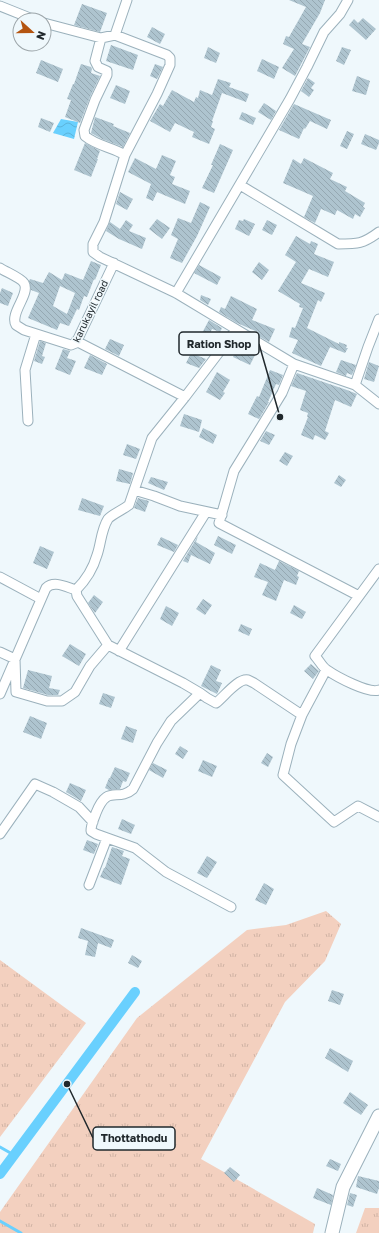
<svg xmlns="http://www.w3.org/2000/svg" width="379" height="1233" font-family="'Golos Text',sans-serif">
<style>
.grass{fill:url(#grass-tufts)}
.water{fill:url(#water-waves)}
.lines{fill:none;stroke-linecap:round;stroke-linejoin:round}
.stream{stroke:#69d0fe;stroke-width:3}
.canal{stroke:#69d0fe;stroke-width:10}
.building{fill:url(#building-back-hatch);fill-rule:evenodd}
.street-casing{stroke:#9bb1bc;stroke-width:11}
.secondary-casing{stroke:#9bb1bc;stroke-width:15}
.street{stroke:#fff;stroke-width:9}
.secondary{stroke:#fff;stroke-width:13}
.labels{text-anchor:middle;stroke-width:3;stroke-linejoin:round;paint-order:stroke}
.street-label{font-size:10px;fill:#20282c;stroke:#eff8fc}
.leader{fill:none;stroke:#20282c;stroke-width:1.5}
.callout-dot{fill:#20282c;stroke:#eff8fc;stroke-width:1.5}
.callout{fill:#eff8fc;stroke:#20282c;stroke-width:1.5}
.callout-label{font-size:11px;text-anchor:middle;font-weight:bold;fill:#20282c}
</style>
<defs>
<pattern id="grass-tufts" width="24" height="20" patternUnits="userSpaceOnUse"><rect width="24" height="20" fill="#f3d0bf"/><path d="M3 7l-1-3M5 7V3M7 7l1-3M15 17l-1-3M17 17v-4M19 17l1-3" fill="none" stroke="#d0b3a4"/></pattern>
<pattern id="water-waves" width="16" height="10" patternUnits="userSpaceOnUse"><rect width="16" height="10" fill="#69d0fe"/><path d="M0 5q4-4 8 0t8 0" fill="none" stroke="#5bb3da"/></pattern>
<pattern id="building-back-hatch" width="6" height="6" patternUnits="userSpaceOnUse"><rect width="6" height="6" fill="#aec4cf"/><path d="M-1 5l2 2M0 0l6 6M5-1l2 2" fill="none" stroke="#95a8b2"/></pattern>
</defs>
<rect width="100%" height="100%" fill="#eff8fc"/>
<!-- grass -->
<path class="grass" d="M 326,911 L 341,924 L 325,961 L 285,1002 L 201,1159 L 315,1224 L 313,1233 L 0,1233 L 0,1212 L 137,1018 L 247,930 L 286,925 Z
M 0,960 L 86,1023 L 0,1137 Z
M 365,1208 L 379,1208 L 379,1233 L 356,1233 Z"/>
<!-- water -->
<path class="water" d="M 61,119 L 78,122 L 74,139 L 53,133 Z"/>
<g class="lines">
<!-- stream -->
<path class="stream" d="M 0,1147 L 14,1155
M 0,1221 L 21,1233"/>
<!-- canal -->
<path class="canal" d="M 0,1174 L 135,992"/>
</g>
<!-- building -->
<path class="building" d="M 289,0 L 325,0 L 320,13 L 302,44 L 310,47 L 295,76 L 282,68 L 294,49 L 283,44 L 286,36 L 289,37 L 306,7 Z
M 82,4 L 107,13 L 100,32 L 74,25 Z
M 363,18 L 376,29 L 366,40 L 349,25 L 354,19 L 358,23 Z
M 152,27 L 165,34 L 160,44 L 147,37 Z
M 111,45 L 138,55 L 133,70 L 106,61 Z
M 208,47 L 220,53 L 216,63 L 204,58 Z
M 342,47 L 351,50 L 344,65 L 336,61 Z
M 262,59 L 279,67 L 274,79 L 257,71 Z
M 41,60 L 63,69 L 58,82 L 36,73 Z
M 81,64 L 91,67 L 92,69 L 91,73 L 100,76 L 90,97 L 80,123 L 65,117 L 71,100 L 67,99 L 73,84 L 74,84 Z
M 155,64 L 163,67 L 157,79 L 150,76 Z
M 357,76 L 370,81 L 366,95 L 352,91 Z
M 308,78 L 315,83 L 311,88 L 314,90 L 309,97 L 301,91 Z
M 218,79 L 231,83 L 229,87 L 249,94 L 246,102 L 222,93 L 212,121 L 213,121 L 211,127 L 215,129 L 209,144 L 192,137 L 194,132 L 175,123 L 170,132 L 150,121 L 160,104 L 163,106 L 172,90 L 194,102 L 196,97 L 198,98 L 200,90 L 212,95 Z
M 116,85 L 130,91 L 125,104 L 110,98 Z
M 264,103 L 276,111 L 271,120 L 258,112 Z
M 294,104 L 331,120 L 327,129 L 310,121 L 305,129 L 304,128 L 299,139 L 279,130 Z
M 242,112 L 256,118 L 253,125 L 239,119 Z
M 95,117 L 114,124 L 113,126 L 130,133 L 123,147 L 102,139 L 91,133 Z
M 41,118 L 54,123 L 50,132 L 38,127 Z
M 347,131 L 354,134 L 347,149 L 340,146 Z
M 365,134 L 379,140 L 379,143 L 376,150 L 361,144 Z
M 85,143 L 100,151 L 97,159 L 98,159 L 91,177 L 74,170 Z
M 220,144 L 233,150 L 214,193 L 202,188 L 213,165 L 211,165 Z
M 162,155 L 176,161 L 170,175 L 175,177 L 172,184 L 190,191 L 185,204 L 157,192 L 153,201 L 146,198 L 151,184 L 128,172 L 135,158 L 156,169 Z
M 304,158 L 333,173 L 330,179 L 347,187 L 345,191 L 365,203 L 363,207 L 365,208 L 360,217 L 355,214 L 353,219 L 337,210 L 335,215 L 321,209 L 315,223 L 304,217 L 313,196 L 283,183 L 293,159 L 301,164 Z
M 120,192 L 133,199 L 127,210 L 116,204 Z
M 200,202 L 210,207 L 197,236 L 182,263 L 170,258 L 178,239 L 171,235 L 178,218 L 191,223 Z
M 157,219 L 170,228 L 162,239 L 149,229 Z
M 244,219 L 255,224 L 249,236 L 235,229 L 239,220 L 243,221 Z
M 126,220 L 133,225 L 129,231 L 146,238 L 142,249 L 119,239 L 106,231 L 110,222 L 120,229 Z
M 267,220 L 277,225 L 272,235 L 262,230 Z
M 296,236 L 310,244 L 311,241 L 318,244 L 314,254 L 334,262 L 328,277 L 309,269 L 301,283 L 325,293 L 321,302 L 318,300 L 307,328 L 339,344 L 339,342 L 347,345 L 346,348 L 348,348 L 345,353 L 330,347 L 321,366 L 292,353 L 298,340 L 289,337 L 292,327 L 295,328 L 303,308 L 299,307 L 300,304 L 278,291 L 296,262 L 285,255 Z
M 91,261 L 101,265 L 95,280 L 94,279 L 87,297 L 84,296 L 79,310 L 77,309 L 69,326 L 60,323 L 57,330 L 28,318 L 39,293 L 31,290 L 29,281 L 30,279 L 43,283 L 49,272 L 62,280 L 65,273 L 83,280 ZM 60,286 L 75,293 L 67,314 L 53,306 Z
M 259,262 L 269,270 L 262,280 L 252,272 Z
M 199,265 L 221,277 L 217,285 L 194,273 Z
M 2,288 L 13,293 L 8,306 L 0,303 L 0,293 Z
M 201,295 L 211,299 L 208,305 L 200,300 Z
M 231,296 L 257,309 L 252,320 L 275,329 L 269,342 L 257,335 L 258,332 L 237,323 L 219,312 L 221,307 L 225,309 Z
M 209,320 L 222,328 L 220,332 L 212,329 L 208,338 L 201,335 Z
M 110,339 L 124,345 L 119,356 L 105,349 Z
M 40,341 L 46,343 L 42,356 L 45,357 L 42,364 L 34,361 Z
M 238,347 L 255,355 L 250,365 L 233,357 Z
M 63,349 L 70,351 L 67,358 L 76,361 L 70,375 L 55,369 Z
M 191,353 L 206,359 L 199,368 L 186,363 Z
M 90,355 L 107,364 L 102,375 L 84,368 Z
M 341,360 L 356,365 L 352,375 L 347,373 L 346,376 L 336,372 Z
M 369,362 L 379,366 L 374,382 L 364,379 Z
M 270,370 L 283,375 L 279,385 L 276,384 L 268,402 L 269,402 L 259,419 L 248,414 L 257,396 L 259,397 Z
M 217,372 L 230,380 L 223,392 L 225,393 L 220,400 L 206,392 Z
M 297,373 L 347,390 L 357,394 L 351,407 L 335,400 L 325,431 L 329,433 L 325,440 L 315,435 L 313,440 L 301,435 L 308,417 L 307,417 L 308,413 L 300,410 L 306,391 L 291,386 Z
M 184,414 L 202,420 L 199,432 L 180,426 Z
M 203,428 L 217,435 L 213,444 L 199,437 Z
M 266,431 L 275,435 L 269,445 L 260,441 Z
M 127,444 L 140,449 L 136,459 L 123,455 Z
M 285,452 L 293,456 L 287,466 L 279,461 Z
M 119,469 L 133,473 L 130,484 L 116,481 Z
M 339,475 L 346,480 L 341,487 L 334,483 Z
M 151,477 L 168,482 L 164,490 L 148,483 Z
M 82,498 L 104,506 L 100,516 L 78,510 Z
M 138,498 L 149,501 L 145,512 L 134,508 Z
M 198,536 L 196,542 L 215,553 L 210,564 L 191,555 L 188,563 L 183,561 Z
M 218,536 L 236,545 L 232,554 L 214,545 Z
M 161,537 L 178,545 L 174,552 L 157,545 Z
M 40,546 L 54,552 L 47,569 L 33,563 Z
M 279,561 L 299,571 L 297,576 L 299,577 L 296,585 L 284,580 L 276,601 L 262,595 L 268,582 L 254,577 L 260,563 L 275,570 Z
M 94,595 L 103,602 L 95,613 L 88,603 Z
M 203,599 L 212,605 L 205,615 L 196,609 Z
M 294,605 L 306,612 L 302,619 L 290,613 Z
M 166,606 L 179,613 L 172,626 L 160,619 Z
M 241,624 L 252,629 L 249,636 L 238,631 Z
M 70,644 L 86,654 L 79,666 L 62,656 Z
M 311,664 L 319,671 L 313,679 L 304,671 Z
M 211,665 L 221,670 L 216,681 L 222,683 L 217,694 L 201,686 Z
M 28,670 L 52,676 L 49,688 L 60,690 L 58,695 L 48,695 L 23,688 Z
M 103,693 L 115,697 L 111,708 L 99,704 Z
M 30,716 L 47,723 L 41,739 L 23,732 Z
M 126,726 L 137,730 L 133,743 L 121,739 Z
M 180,746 L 188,751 L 183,759 L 175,754 Z
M 267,753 L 273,757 L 268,767 L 261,763 Z
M 203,760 L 217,766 L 212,777 L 198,771 Z
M 153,763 L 167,770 L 163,778 L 149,770 Z
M 115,767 L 130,773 L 126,782 L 123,781 L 120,789 L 109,790 L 105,788 L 109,778 L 110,778 Z
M 70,783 L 86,790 L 81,801 L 66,792 Z
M 122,819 L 135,825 L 131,834 L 118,829 Z
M 87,840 L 98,844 L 94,854 L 83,850 Z
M 112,847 L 124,851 L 122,856 L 130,859 L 121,885 L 100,877 L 104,868 L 105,868 Z
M 207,856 L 217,862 L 207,878 L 197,873 Z
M 264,883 L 274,889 L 266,905 L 255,900 Z
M 81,928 L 114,940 L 111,948 L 98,943 L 95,957 L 85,955 L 88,941 L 78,938 Z
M 132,955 L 142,961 L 138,968 L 128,963 Z
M 332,990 L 344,994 L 340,1005 L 328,1001 Z
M 330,1048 L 353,1061 L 348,1072 L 325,1058 Z
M 350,1092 L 368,1105 L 361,1115 L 343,1103 Z
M 330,1159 L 341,1164 L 338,1171 L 326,1166 Z
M 230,1167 L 240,1175 L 234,1182 L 224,1173 Z
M 358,1176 L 379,1181 L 379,1188 L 377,1194 L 356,1187 Z
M 317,1188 L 333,1195 L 331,1205 L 313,1198 Z
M 350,1193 L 357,1195 L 353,1207 L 347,1205 Z"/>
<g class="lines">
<!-- street casing -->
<g class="street-casing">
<path id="street" d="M 0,6 L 35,20
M 44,23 L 101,38 L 115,35 L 127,0
M 115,35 L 167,55 L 170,58 L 170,65 L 157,94 L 125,155 L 104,222 L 93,244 L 93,252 L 100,257 L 176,293 L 294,364 L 355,385 L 379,404
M 101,38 L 95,61 L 98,67 L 107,71 L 107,75 L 95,100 L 88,119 L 84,130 L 85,136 C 97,146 112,147 125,155
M 240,185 L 338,244 C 358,244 363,244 379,232
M 0,268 C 6,272 21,278 24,283 C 31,294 9,313 16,325 L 24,330 L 71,345 L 76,343 L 114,263
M 176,293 L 290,99 L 307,67 L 324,32 L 340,14 L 348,0
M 76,341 L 185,397
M 294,364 L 282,393 L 234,471 L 219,523 L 359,596
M 355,385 L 368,347 L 379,319
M 28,421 L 25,370 L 36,334
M 134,490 L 154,496 L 180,506 L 222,515
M 379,569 L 315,656 C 319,660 322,667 327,670 C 337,677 369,694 379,690
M 0,577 L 41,599
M 119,651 L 206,512
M 0,652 L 15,659 L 16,692 L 47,701 L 62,701 L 75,692 L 90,666 L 108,645
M 326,670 L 302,715 L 291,744 L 283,775 L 334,822 L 358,806 L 379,817
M 200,693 L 207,698 L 216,703 C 224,697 238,678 248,680 C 250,681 252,682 254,683 L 302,715
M 0,694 L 46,588 C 54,580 66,587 76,590
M 0,834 L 35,784 L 53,792 L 79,807 L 93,822
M 89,885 L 107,838
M 231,907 L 166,872 L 135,848 L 96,834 L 91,831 C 91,824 94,819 96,813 C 108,783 117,803 133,789 L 157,743 L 171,721 L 200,693 L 183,683 L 108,645 L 77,596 L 76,590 C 86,580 93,569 97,555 C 101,544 101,530 108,519 C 111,515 124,509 129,505 L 152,438 L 185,397 L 236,330"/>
</g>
<!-- secondary casing -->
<g class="secondary-casing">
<path id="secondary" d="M 332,1233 L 343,1187 L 379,1116"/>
</g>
<!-- street -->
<use href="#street" class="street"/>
<!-- secondary -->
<use href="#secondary" class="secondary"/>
</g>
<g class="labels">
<!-- street labels -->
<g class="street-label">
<text transform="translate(90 311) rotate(-64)" y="4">karukayil road</text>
</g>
</g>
<!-- callouts -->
<path class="leader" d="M280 417L259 344M67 1084L93 1138"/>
<g class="callout-dot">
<circle cx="280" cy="417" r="4"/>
<circle cx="67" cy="1084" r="4"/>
</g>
<g class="callout">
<rect x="179" y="332" width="80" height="23" rx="4"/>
<rect x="93" y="1127" width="82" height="23" rx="4"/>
</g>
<g class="callout-label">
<text x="219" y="348">Ration Shop</text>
<text x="134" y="1142">Thottathodu</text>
</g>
<!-- north arrow -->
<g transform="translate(32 32) rotate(111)"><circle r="19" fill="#eff8fc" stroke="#9ca5a9"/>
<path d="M0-3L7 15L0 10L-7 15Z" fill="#b45410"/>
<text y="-6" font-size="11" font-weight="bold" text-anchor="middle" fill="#20282c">N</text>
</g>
</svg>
